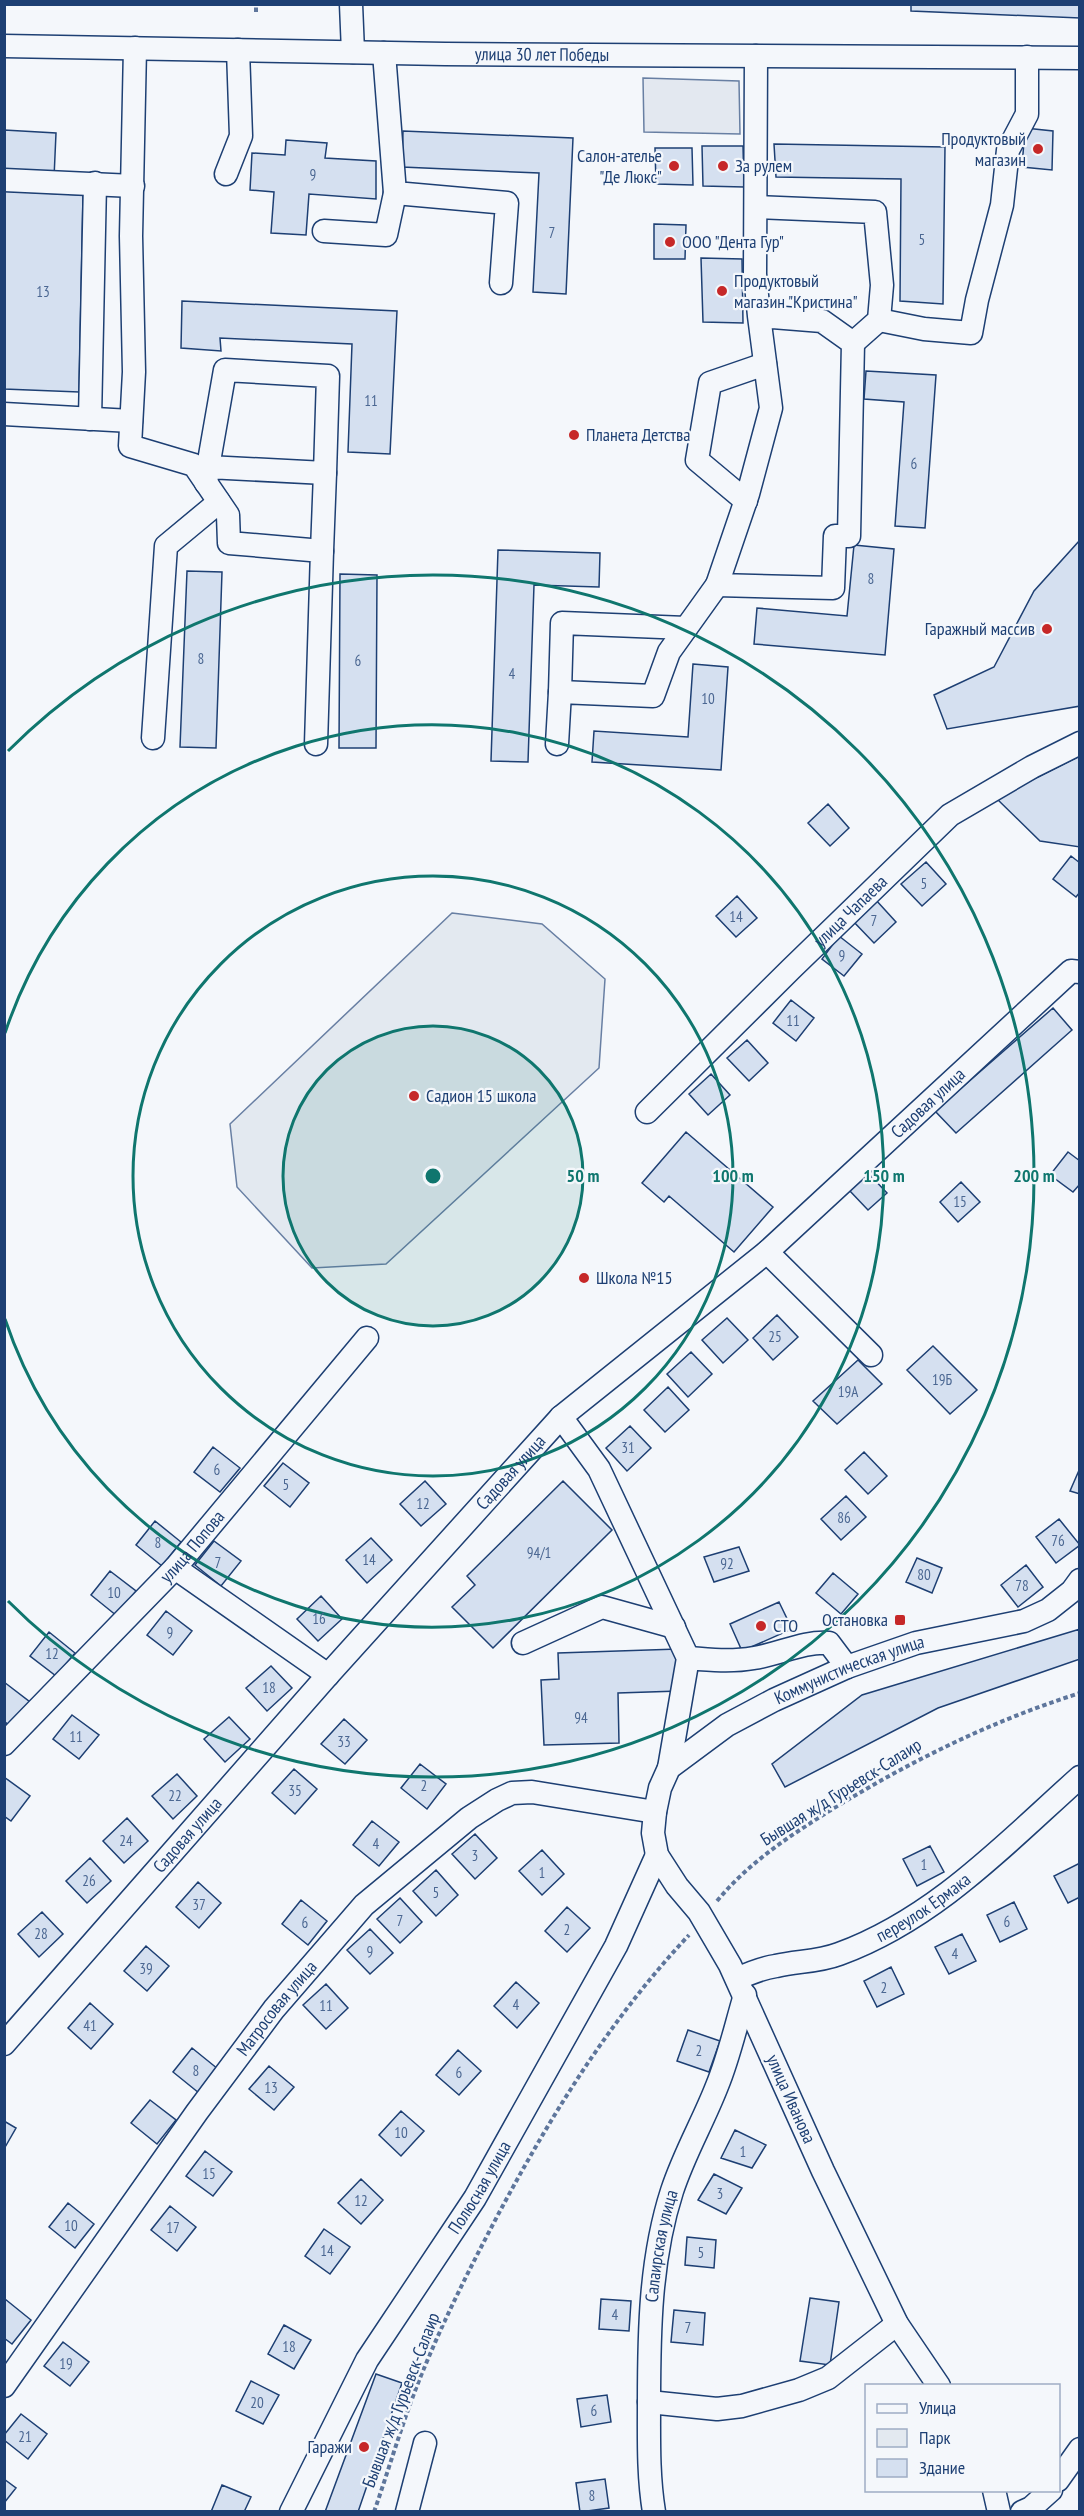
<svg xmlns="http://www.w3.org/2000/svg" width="1084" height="2516" font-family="'PT Sans Narrow',sans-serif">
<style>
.green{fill:#e3e9f0;stroke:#687fa3;stroke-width:1.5}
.parking{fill:#e3e8f0;stroke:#687fa3;stroke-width:1.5}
.building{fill:#d5e0f0;stroke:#1d3f73;stroke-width:1.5}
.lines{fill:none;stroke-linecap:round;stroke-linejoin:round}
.minor-casing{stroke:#1d3f73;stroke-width:25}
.path{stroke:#5e769c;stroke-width:4;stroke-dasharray:4.5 3;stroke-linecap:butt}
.minor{stroke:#f4f7fb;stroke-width:22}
.ring{fill:none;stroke:#0f766e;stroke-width:3}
.poi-dot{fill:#c62828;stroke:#f4f7fb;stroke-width:2}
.labels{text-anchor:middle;stroke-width:4.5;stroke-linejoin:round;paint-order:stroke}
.number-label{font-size:15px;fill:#4b6792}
.street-label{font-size:18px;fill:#1d3f73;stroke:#f4f7fb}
.poi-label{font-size:18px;fill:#1d3f73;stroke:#f4f7fb;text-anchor:start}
.centre{fill:#0f766e;stroke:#f4f7fb;stroke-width:3}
.ring-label{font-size:18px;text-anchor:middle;font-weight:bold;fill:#0f766e;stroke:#f4f7fb;stroke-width:4.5;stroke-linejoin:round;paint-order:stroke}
</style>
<rect width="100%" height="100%" fill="#f4f7fb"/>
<!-- green -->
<path class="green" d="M 452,913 L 542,924 L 605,979 L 599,1068 L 386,1264 L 312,1268 L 237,1187 L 230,1124 Z"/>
<!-- parking -->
<path class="parking" d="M 643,78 L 739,81 L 740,134 L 644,132 Z"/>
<!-- building -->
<path class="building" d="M 911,4 L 1080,4 L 1080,18 L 911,11 Z
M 1025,128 L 1053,131 L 1052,170 L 1022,167 Z
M 4,130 L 56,133 L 54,178 L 4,176 Z
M 403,131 L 573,138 L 566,294 L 533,292 L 539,173 L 402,167 Z
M 286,140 L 327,143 L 325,158 L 376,161 L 376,199 L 309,194 L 306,235 L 271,233 L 274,192 L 250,190 L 252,153 L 285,155 Z
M 774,144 L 945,147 L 943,304 L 900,301 L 901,179 L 776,177 Z
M 702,146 L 743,146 L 744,187 L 703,186 Z
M 655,148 L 692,148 L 693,185 L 656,184 Z
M 4,191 L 83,195 L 79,392 L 4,389 Z
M 654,224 L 686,225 L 685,259 L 654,259 Z
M 701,258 L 742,259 L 743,323 L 703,322 Z
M 182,301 L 397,311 L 390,454 L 348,452 L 352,344 L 220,338 L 221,351 L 181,348 Z
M 866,371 L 936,375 L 925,528 L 895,526 L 904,402 L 864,399 Z
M 1080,540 L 1080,706 L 947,729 L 934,695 L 994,667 L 1034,591 Z
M 854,545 L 894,549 L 885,655 L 754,644 L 757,608 L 847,616 Z
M 498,550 L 600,553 L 599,587 L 534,585 L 528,762 L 491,761 Z
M 187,571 L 222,572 L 216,748 L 180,747 Z
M 340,574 L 377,575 L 376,748 L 339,748 Z
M 693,664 L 728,667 L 721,770 L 592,762 L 594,731 L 688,737 Z
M 1080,756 L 1080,847 L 1040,841 L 996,798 Z
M 828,804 L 849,828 L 830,846 L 808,823 Z
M 1071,856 L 1080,863 L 1080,892 L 1076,897 L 1053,879 Z
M 926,862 L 946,884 L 922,906 L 901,884 Z
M 737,896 L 757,918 L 736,937 L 716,916 Z
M 875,899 L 896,922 L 874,943 L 852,920 Z
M 839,936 L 862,954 L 844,976 L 822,959 Z
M 791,1000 L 814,1018 L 796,1041 L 773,1023 Z
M 1053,1008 L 1072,1030 L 956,1133 L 935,1111 Z
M 747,1040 L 768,1063 L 749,1081 L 727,1058 Z
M 711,1074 L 730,1095 L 708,1115 L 689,1094 Z
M 686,1132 L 773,1207 L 734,1252 L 669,1196 L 664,1202 L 642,1183 Z
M 1068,1152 L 1080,1161 L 1080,1184 L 1073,1192 L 1050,1175 Z
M 868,1173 L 887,1193 L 868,1210 L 849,1190 Z
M 961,1182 L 980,1202 L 958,1222 L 940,1202 Z
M 777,1315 L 798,1337 L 773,1360 L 753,1338 Z
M 727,1318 L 748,1340 L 723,1363 L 702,1340 Z
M 933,1346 L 977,1390 L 950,1414 L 907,1370 Z
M 691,1352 L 712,1374 L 688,1397 L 667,1374 Z
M 858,1360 L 882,1384 L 837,1424 L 813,1401 Z
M 668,1387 L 689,1410 L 665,1432 L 644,1410 Z
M 630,1426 L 651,1448 L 627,1471 L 606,1448 Z
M 213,1447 L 240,1468 L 220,1492 L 194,1472 Z
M 864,1452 L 887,1476 L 868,1494 L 845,1470 Z
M 283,1463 L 309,1483 L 290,1507 L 264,1486 Z
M 1080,1468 L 1080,1494 L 1070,1491 Z
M 425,1481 L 446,1504 L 421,1526 L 400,1504 Z
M 563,1481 L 612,1530 L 493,1648 L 452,1607 L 475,1585 L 467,1576 Z
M 846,1496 L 866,1517 L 841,1540 L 821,1519 Z
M 1059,1519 L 1080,1545 L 1056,1563 L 1036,1537 Z
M 155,1521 L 181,1542 L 162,1566 L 136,1545 Z
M 371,1538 L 392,1560 L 367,1583 L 346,1560 Z
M 214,1541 L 241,1561 L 221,1586 L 195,1565 Z
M 739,1547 L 749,1571 L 714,1582 L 704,1557 Z
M 917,1558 L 942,1568 L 932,1593 L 906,1582 Z
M 1026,1565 L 1043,1587 L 1018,1607 L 1001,1585 Z
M 110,1571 L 136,1591 L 117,1616 L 91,1595 Z
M 833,1573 L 858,1594 L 841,1614 L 816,1593 Z
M 321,1596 L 342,1619 L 318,1641 L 297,1619 Z
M 779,1602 L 792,1629 L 742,1651 L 730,1624 Z
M 166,1611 L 192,1631 L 173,1655 L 147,1635 Z
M 1080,1629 L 1080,1659 L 938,1708 L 785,1787 L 772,1764 L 862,1695 Z
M 49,1632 L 75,1653 L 56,1676 L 30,1656 Z
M 678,1649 L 679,1691 L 618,1693 L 619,1743 L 544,1745 L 541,1680 L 559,1679 L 558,1653 Z
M 271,1666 L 292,1688 L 267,1711 L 246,1688 Z
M 4,1682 L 30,1702 L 11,1727 L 4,1721 Z
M 72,1715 L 99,1735 L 79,1759 L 53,1739 Z
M 229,1717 L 250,1739 L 225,1762 L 204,1739 Z
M 344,1719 L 367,1740 L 345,1764 L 321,1744 Z
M 420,1764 L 446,1784 L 427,1809 L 401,1788 Z
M 294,1769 L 317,1789 L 295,1814 L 272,1793 Z
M 177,1774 L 197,1796 L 173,1819 L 152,1796 Z
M 4,1777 L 30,1796 L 11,1821 L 4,1816 Z
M 127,1818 L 148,1841 L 124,1863 L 103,1841 Z
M 372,1821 L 399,1842 L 379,1866 L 353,1845 Z
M 475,1834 L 497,1858 L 475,1879 L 452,1854 Z
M 930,1846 L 944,1872 L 917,1886 L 903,1859 Z
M 542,1850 L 564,1874 L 542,1895 L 519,1871 Z
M 90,1858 L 111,1881 L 87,1903 L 66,1881 Z
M 1080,1863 L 1080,1897 L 1068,1903 L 1054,1876 Z
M 436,1870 L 458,1895 L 436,1916 L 413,1891 Z
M 198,1882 L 221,1903 L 199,1928 L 176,1907 Z
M 400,1898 L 422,1922 L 400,1943 L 377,1919 Z
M 301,1900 L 327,1921 L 308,1945 L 282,1924 Z
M 1014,1902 L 1027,1929 L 1000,1942 L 987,1915 Z
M 567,1907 L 590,1928 L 567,1952 L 545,1931 Z
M 42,1912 L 63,1934 L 39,1957 L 18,1934 Z
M 370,1929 L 393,1953 L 370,1974 L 347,1950 Z
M 962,1934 L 976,1961 L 949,1974 L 935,1947 Z
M 146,1946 L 169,1966 L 147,1991 L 124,1971 Z
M 891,1967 L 904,1994 L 877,2007 L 864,1981 Z
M 516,1982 L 539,2003 L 517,2028 L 494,2006 Z
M 326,1984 L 348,2008 L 326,2029 L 303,2005 Z
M 90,2003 L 113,2024 L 91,2049 L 68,2028 Z
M 688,2030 L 720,2041 L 709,2072 L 677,2061 Z
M 192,2048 L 218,2069 L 199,2093 L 173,2072 Z
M 458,2050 L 481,2071 L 459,2095 L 436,2075 Z
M 269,2066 L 294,2087 L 274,2110 L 249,2089 Z
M 150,2100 L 176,2120 L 157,2144 L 131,2123 Z
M 401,2111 L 424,2131 L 401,2156 L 379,2135 Z
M 4,2121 L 16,2128 L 4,2149 Z
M 735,2130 L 766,2145 L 752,2168 L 721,2158 Z
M 205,2151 L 232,2172 L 213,2196 L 186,2176 Z
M 714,2174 L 742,2188 L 726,2214 L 698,2200 Z
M 361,2179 L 383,2200 L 361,2224 L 338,2203 Z
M 68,2203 L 94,2224 L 75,2248 L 49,2227 Z
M 170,2206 L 196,2227 L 177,2251 L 151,2230 Z
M 324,2229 L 350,2247 L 330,2274 L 305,2256 Z
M 687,2237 L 716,2240 L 714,2268 L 685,2265 Z
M 810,2298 L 839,2302 L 830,2365 L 800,2361 Z
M 5,2299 L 31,2320 L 12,2344 L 4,2338 Z
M 601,2299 L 631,2301 L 629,2331 L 599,2329 Z
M 674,2310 L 705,2313 L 703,2345 L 671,2342 Z
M 284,2325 L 311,2340 L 294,2369 L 268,2354 Z
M 63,2342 L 89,2362 L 70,2386 L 44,2366 Z
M 376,2374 L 402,2383 L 358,2512 L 325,2512 Z
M 251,2381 L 279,2395 L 263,2424 L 236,2411 Z
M 607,2395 L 611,2422 L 581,2427 L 577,2399 Z
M 21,2414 L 47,2434 L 28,2459 L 4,2440 L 4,2435 Z
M 4,2479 L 16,2488 L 4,2503 Z
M 605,2479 L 609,2508 L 580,2512 L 576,2483 Z
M 222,2485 L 251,2497 L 244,2512 L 211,2512 Z"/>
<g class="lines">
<!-- minor casing -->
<g class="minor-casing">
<g id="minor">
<path d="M 351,4 L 353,52"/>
<path id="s1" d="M 4,46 L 445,54 L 1080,58"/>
<path d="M 135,48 L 131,236 L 134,372 L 130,446 L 194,465 L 228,515 L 229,543 L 322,551 L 316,744"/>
<path d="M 384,53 L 395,193 L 507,203 L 501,283"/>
<path d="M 756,56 L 755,274 L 759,316 L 822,321 L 853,343 L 849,536 L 835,536 L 833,588 L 717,585 L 748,494 L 771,408 L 759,316"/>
<path d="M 226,174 L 241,136 L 238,50"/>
<path d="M 4,180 L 133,186"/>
<path d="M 756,207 L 875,212 L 882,285 L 879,320 L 853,343"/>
<path d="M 324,231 L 386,235 L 395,193"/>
<path d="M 879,320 L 924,329 L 971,333 L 977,300 L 1002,205 L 1008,150 L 1027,114 L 1027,57"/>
<path d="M 4,414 L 131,421"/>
<path d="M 90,419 L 95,183"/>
<path d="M 206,483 L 208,467 L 225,370 L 328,376 L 325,473 L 208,467"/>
<path d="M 746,501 L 697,460 L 710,383 L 765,364"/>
<path d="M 322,551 L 325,473"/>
<path d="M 560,692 L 562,623 L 686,628"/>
<path d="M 153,738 L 166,546 L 219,502"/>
<path d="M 557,744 L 560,692 L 653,696 L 669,652 L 717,585"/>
<path id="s2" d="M 647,1112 L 791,969 L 950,815 L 1032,767 L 1080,743"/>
<path d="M 767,1252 L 871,1355"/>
<path d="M 561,1417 L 599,1469 L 688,1658 L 669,1768"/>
<path d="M 175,1568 L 328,1675"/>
<path d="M 523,1643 L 602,1607 L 674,1627"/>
<path d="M 688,1658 C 710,1660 732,1662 754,1658 C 780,1654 803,1641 829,1643 L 847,1667"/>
<path id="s3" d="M 4,1744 L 175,1568 L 367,1338"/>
<path id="s4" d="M 737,1979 C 750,1973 762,1968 776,1966 C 797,1961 818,1962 839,1954 C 935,1919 1005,1844 1080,1777"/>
<path id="s5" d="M 4,2044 L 328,1675 L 561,1417 L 767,1252 L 1071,971 L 1080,972"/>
<path id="s6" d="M 4,2386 L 197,2112 L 274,2009 L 364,1905 L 469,1818 L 497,1800 L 512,1793 L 532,1792 L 655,1812"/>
<path id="s7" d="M 939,2386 L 897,2324 L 823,2171 L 730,1965 L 699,1912 L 677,1886 L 657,1855 L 653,1833 L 655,1812 L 660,1788 L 669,1768 L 727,1725 L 774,1700 L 847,1667 L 916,1643 L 1024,1621 L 1048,1610 L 1072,1591 L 1080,1580"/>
<path d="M 649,2402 L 717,2409 L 742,2406 L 799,2390 L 828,2378 L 897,2324"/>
<path d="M 1058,2480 L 1080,2449"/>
<path d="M 994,2490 L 999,2512"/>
<path id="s8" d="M 291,2512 L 367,2360 L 475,2198 L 616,1946 L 657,1855"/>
<path d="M 407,2512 L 425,2443"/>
<path id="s9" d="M 654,2512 C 648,2475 649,2439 649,2403 C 649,2332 650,2259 672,2191 C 684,2154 703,2122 717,2086 C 729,2057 736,2025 745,1995"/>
<path d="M 1022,2512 L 1031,2508 L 1051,2490"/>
</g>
</g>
<!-- path -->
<path class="path" d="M 256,12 L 256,4
M 717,1901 C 751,1860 794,1833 839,1805 C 917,1758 992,1721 1080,1693
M 374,2512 C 391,2463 405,2413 425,2366 C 447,2313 473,2262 500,2211 C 553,2112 612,2017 689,1935"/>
<!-- minor -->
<use href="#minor" class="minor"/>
</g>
<!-- distance rings -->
<circle cx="433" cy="1176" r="150" fill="#0f766e" fill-opacity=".12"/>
<g class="ring">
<circle cx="433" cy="1176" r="150"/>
<circle cx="433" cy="1176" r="300"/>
<path d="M5 1033A451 451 0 1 1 5 1319"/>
<path d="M8 751A601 601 0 1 1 8 1601"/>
</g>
<!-- markers -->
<g class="poi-dot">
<circle cx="1038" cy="149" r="6"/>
<circle cx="674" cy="166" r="6"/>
<circle cx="723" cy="166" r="6"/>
<circle cx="670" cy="242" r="6"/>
<circle cx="722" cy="291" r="6"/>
<circle cx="574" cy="435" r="6"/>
<circle cx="1047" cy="629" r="6"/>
<circle cx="414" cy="1096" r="6"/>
<circle cx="584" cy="1278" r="6"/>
<rect x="894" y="1614" width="12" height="12" rx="3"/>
<circle cx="761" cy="1626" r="6"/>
<circle cx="364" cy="2447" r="6"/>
</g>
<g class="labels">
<!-- number labels -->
<g class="number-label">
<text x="313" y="180">9</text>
<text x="552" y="238">7</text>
<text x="922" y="245">5</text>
<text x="43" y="297">13</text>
<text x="371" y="406">11</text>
<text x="914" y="469">6</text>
<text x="871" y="584">8</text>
<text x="201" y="664">8</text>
<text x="358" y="666">6</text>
<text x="512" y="679">4</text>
<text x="708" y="704">10</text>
<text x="924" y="889">5</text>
<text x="736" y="922">14</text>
<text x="874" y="926">7</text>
<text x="842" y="961">9</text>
<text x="793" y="1026">11</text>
<text x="960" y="1207">15</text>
<text x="775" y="1342">25</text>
<text x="942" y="1385">19Б</text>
<text x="848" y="1397">19А</text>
<text x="628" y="1453">31</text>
<text x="217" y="1475">6</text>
<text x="286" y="1490">5</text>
<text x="423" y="1509">12</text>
<text x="844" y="1523">86</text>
<text x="1058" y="1546">76</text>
<text x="158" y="1548">8</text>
<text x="539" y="1558">94/1</text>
<text x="369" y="1565">14</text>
<text x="218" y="1568">7</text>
<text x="727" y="1569">92</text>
<text x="924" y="1580">80</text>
<text x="1022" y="1591">78</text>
<text x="114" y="1598">10</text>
<text x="319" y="1624">16</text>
<text x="170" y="1638">9</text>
<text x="52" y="1659">12</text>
<text x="269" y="1693">18</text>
<text x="581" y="1723">94</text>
<text x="76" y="1742">11</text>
<text x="344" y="1747">33</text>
<text x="424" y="1791">2</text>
<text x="295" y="1796">35</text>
<text x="175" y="1801">22</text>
<text x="126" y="1846">24</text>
<text x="376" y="1849">4</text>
<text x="475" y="1861">3</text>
<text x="924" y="1870">1</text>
<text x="542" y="1878">1</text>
<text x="89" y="1886">26</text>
<text x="436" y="1898">5</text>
<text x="199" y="1910">37</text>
<text x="400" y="1926">7</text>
<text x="1007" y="1927">6</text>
<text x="305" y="1928">6</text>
<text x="567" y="1935">2</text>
<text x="41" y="1939">28</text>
<text x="370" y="1957">9</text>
<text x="955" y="1959">4</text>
<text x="146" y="1974">39</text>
<text x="884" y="1993">2</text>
<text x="516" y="2010">4</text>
<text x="326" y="2011">11</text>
<text x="90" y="2031">41</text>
<text x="699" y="2056">2</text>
<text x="196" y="2076">8</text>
<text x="459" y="2078">6</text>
<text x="271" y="2093">13</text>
<text x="401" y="2138">10</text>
<text x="743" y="2157">1</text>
<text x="209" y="2179">15</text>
<text x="720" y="2199">3</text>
<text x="361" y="2206">12</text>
<text x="71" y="2231">10</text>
<text x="173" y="2233">17</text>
<text x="327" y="2256">14</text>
<text x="701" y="2258">5</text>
<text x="615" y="2320">4</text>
<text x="688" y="2333">7</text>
<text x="289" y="2352">18</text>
<text x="66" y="2369">19</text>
<text x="257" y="2408">20</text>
<text x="594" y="2416">6</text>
<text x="25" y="2442">21</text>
<text x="592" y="2501">8</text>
</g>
<!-- street labels -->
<g class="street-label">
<text dy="6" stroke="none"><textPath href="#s1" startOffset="538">улица 30 лет Победы</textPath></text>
<text dy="6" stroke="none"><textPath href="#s2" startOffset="286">улица Чапаева</textPath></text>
<text dy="6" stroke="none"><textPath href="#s5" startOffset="1322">Садовая улица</textPath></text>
<text dy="6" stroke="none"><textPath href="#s5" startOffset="764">Садовая улица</textPath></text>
<text dy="6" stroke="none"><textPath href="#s3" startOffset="273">улица Попова</textPath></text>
<text dy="6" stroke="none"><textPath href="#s7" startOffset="900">Коммунистическая улица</textPath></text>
<text transform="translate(841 1792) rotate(-32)" y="6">Бывшая ж/д Гурьевск-Салаир</text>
<text dy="6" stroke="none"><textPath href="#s5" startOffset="278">Садовая улица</textPath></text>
<text dy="6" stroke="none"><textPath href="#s4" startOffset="202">переулок Ермака</textPath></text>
<text dy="6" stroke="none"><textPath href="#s6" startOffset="466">Матросовая улица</textPath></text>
<text transform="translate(791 2099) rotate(66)" y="6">улица Иванова</text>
<text dy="6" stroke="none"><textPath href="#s8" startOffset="376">Полюсная улица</textPath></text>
<text dy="6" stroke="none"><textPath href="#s9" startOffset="267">Салаирская улица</textPath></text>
<text transform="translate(401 2400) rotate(-69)" y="6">Бывшая ж/д Гурьевск-Салаир</text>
</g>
<!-- poi labels -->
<g class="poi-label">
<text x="1026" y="145" text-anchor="end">Продуктовый<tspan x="1026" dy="21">магазин</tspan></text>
<text x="662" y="162" text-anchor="end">Салон-ателье<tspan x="662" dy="21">"Де Люкс"</tspan></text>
<text x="735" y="172">За рулем</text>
<text x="682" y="248">ООО "Дента Гур"</text>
<text x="734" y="287">Продуктовый<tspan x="734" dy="21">магазин "Кристина"</tspan></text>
<text x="586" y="441">Планета Детства</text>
<text x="1035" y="635" text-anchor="end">Гаражный массив</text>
<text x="426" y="1102">Садион 15 школа</text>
<text x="596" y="1284">Школа №15</text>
<text x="888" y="1626" text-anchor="end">Остановка</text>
<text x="773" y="1632">СТО</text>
<text x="352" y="2453" text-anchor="end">Гаражи</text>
</g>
</g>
<circle cx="433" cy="1176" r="9" class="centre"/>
<g class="ring-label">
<text x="583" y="1182">50 m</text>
<text x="733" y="1182">100 m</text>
<text x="884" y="1182">150 m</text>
<text x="1034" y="1182">200 m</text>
</g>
<!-- border -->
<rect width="1084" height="2516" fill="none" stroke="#1d3f73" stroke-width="12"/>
<!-- legend -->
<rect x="865" y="2384" width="195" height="108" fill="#f4f7fb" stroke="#9eadc5" stroke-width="1.5"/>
<rect x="877" y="2404" width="30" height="9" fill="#f4f7fb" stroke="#9eadc5" stroke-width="1.5"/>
<text x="919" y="2414" font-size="18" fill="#1d3f73">Улица</text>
<rect x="877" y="2429" width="30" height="18" fill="#e3e9f0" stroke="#9eadc5" stroke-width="1.5"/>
<text x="919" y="2444" font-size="18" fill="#1d3f73">Парк</text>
<rect x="877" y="2459" width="30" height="18" fill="#d5e0f0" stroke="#9eadc5" stroke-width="1.5"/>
<text x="919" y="2474" font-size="18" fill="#1d3f73">Здание</text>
</svg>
